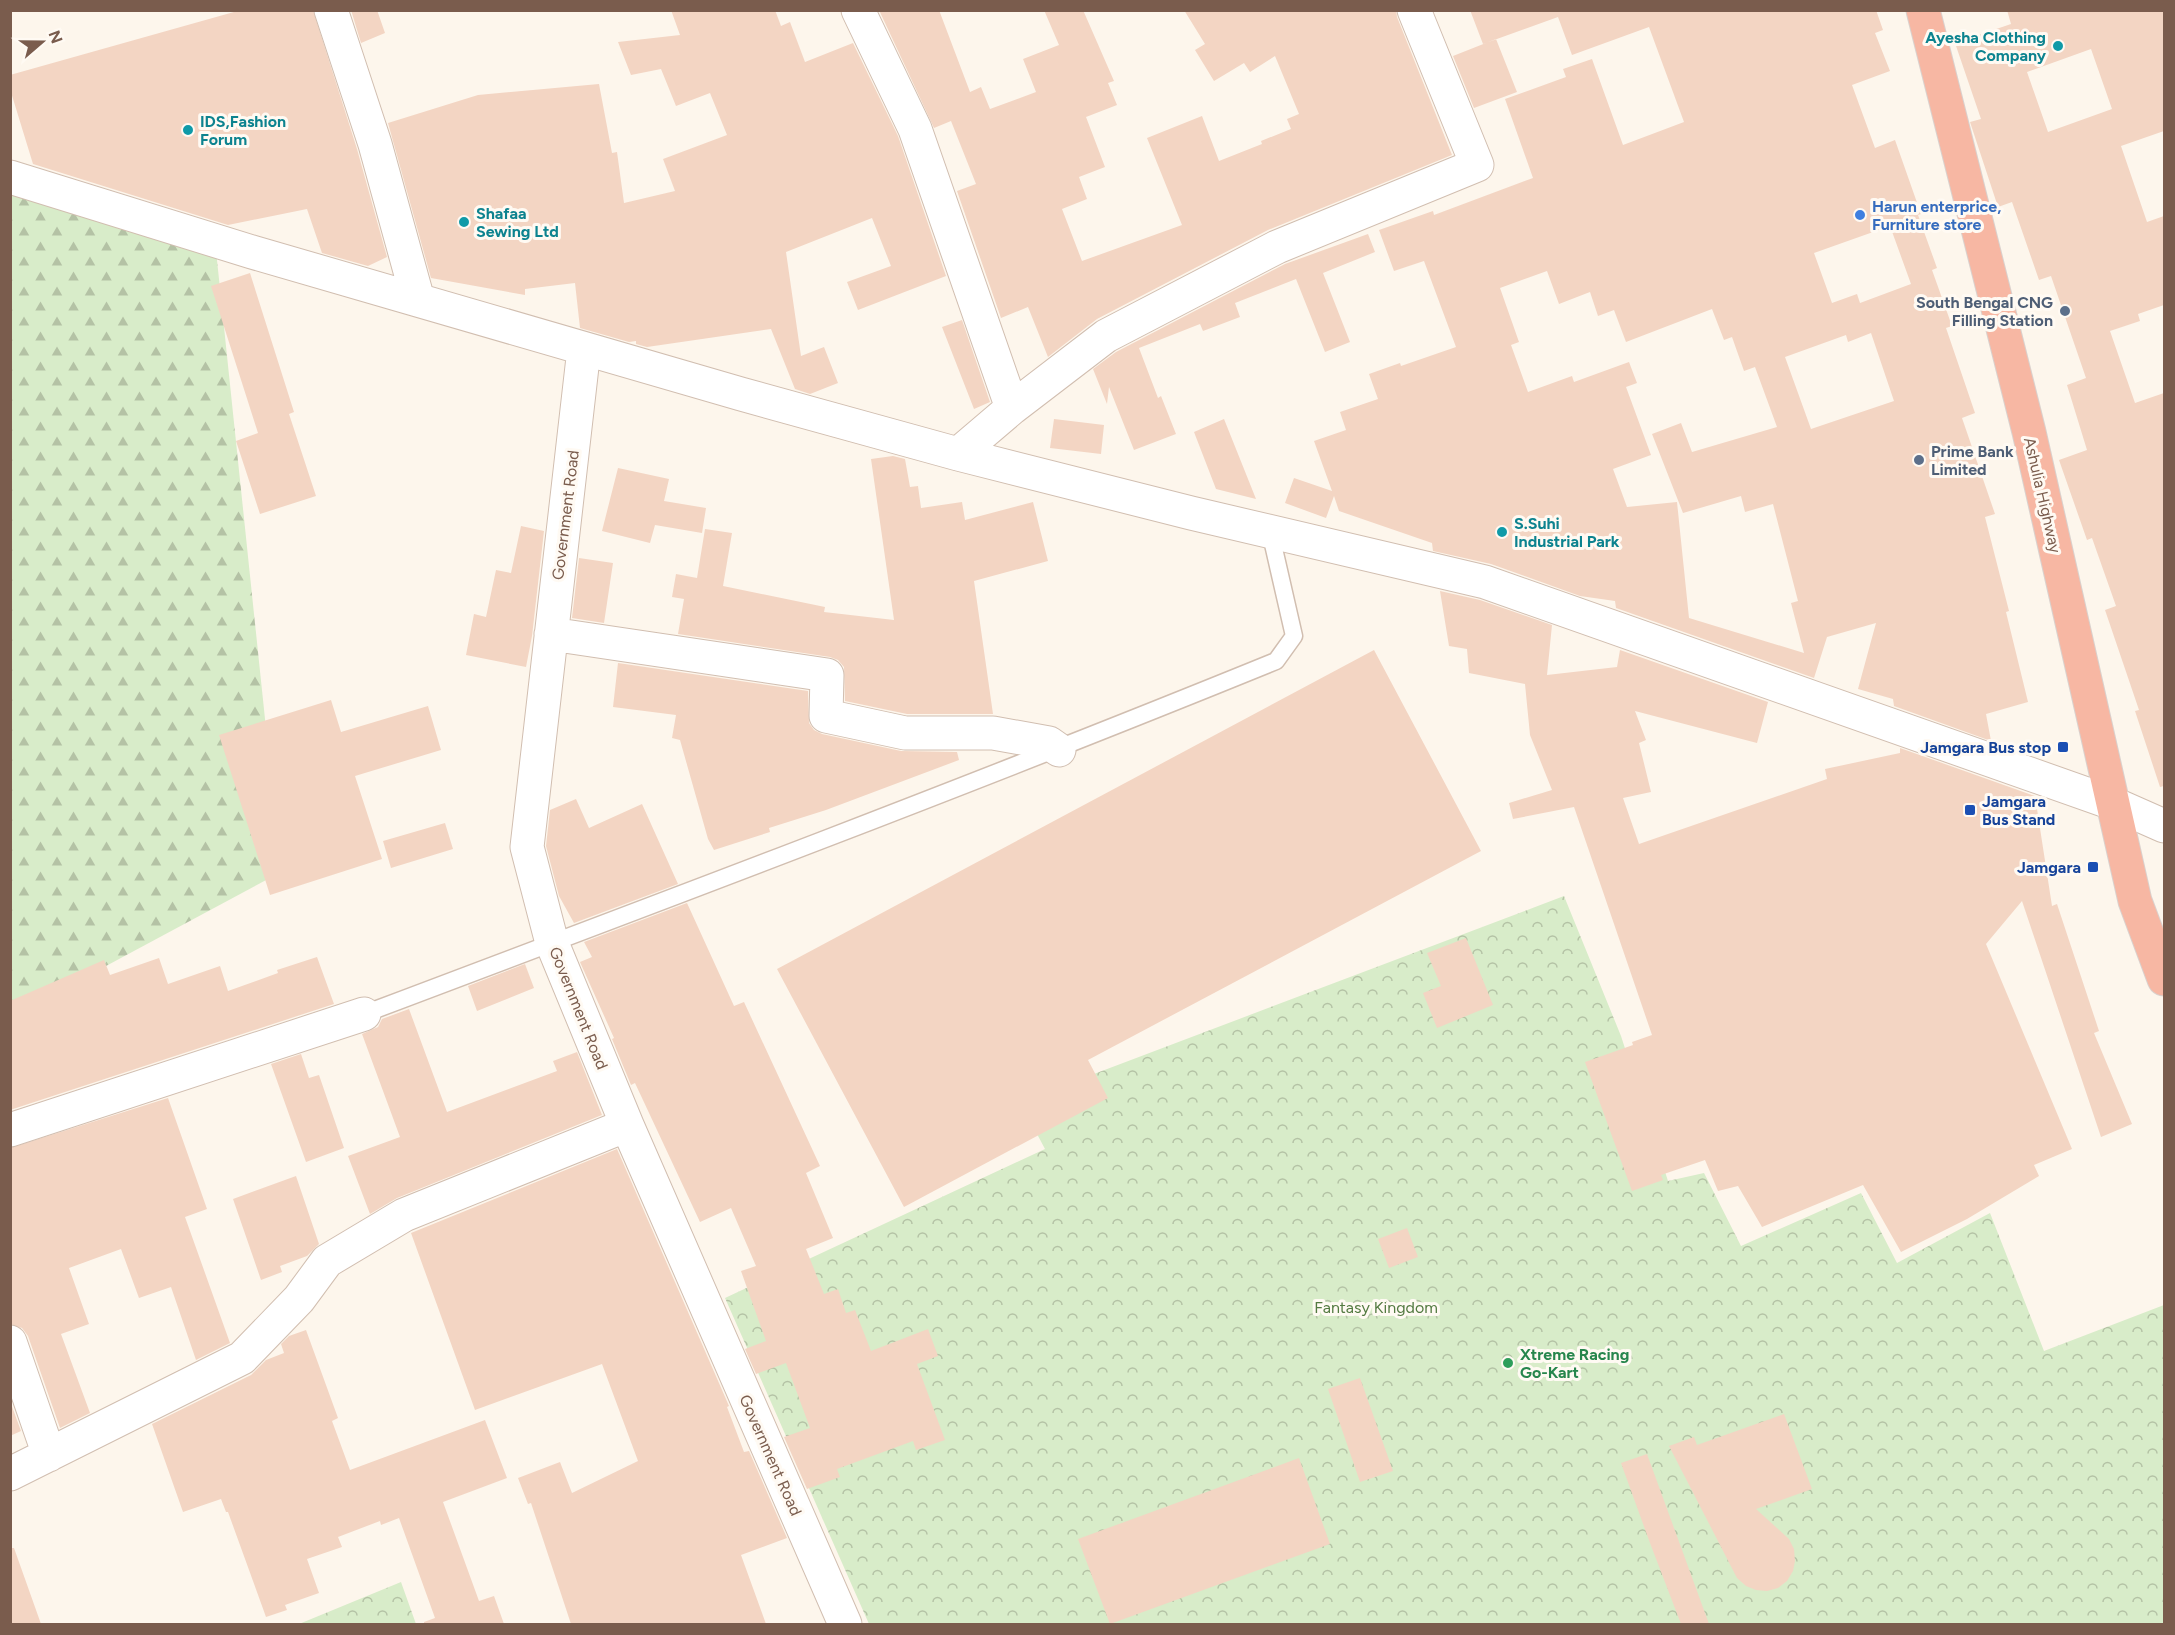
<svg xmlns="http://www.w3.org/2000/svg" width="2175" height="1635" font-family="Figtree,sans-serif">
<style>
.forest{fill:url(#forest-firs)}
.park{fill:url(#park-crowns)}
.building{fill:#f3d5c3;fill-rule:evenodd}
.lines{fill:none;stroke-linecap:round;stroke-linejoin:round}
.lane-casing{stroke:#d1beb0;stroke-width:19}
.street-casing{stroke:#d1beb0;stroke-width:35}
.highway-casing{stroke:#dad1cd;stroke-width:35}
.lane{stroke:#fff;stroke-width:16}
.street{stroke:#fff;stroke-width:33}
.highway{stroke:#f7b7a3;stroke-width:33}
.culture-dot{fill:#0f9aa8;stroke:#fffaf3;stroke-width:2}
.shop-dot{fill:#3f7fe0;stroke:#fffaf3;stroke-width:2}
.service-dot{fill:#5c6f8a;stroke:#fffaf3;stroke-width:2}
.transit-dot{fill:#1a4fb4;stroke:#fffaf3;stroke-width:2}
.leisure-dot{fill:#2e9e5b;stroke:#fffaf3;stroke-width:2}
.labels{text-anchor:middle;stroke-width:6;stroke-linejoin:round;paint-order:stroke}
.culture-label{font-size:16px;font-weight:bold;fill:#0d838f;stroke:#fffaf3;text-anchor:start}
.shop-label{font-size:16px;font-weight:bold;fill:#366cbe;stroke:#fffaf3;text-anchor:start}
.service-label{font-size:16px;font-weight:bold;fill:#4e5e75;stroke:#fffaf3;text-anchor:end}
.street-label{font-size:16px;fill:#7a5c4d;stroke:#fffaf3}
.transit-label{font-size:16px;font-weight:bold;fill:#164399;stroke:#fffaf3;text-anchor:end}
.park-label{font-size:16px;fill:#537a41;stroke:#fffaf3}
.leisure-label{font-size:16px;font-weight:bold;fill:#27864d;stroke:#fffaf3;text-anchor:start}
</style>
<defs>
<pattern id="forest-firs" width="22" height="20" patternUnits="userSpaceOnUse" patternTransform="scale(1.5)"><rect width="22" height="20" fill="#d8ecc9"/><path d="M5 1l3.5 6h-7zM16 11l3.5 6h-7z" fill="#b4c2a5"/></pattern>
<pattern id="park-crowns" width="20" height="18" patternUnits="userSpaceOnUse" patternTransform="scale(1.5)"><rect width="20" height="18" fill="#d8ecc9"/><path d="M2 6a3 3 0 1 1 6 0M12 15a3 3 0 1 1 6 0" fill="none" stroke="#b4c2a5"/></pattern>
</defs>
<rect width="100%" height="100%" fill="#fdf6ec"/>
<!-- forest -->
<path class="forest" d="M 11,177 L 215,241 L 281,872 L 11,1017 Z"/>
<!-- park -->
<path class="park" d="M 1564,896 L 1621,1036 L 1668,1181 L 1704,1173 L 1741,1246 L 1861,1193 L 1897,1263 L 1990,1213 L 2044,1351 L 2164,1305 L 2164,1624 L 869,1624 L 725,1298 L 1045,1149 L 1020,1102 Z
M 401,1582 L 416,1624 L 299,1624 Z"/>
<!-- building -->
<path class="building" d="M 241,10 L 313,10 L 357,149 L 387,257 L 368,266 L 322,253 L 307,209 L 228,225 L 33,164 L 10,89 L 10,75 Z
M 351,10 L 377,10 L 385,33 L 361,43 Z
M 671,10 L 775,10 L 781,26 L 790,22 L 805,62 L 853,43 L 898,136 L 946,276 L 858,310 L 847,282 L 891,266 L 872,218 L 786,252 L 801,356 L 824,347 L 838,383 L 810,394 L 795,389 L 771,329 L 647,347 L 636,344 L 636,341 L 629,342 L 580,328 L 575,283 L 525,289 L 525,295 L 431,278 L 388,123 L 478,95 L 599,84 L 612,153 L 617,152 L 624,203 L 675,191 L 663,159 L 727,135 L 710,93 L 676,106 L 661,69 L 631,75 L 618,42 L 680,35 Z
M 879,10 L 939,10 L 970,92 L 981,87 L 990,109 L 1036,92 L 1023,59 L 1059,45 L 1044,10 L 1083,10 L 1114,81 L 1108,83 L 1117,105 L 1086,117 L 1105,167 L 1079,177 L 1087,199 L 1062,209 L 1082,261 L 1182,225 L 1147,138 L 1202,116 L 1219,161 L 1262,144 L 1261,141 L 1291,129 L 1287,119 L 1299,114 L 1275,56 L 1250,72 L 1244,63 L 1214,81 L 1195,50 L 1205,44 L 1184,10 L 1396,10 L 1397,17 L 1452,155 L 1268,230 L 1097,319 L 1048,357 L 1028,307 L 1001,318 L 957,191 L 976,184 L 951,121 L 934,128 Z
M 1470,10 L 1876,10 L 1883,30 L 1875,33 L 1890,71 L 1852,85 L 1875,148 L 1895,140 L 1921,214 L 1918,215 L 1937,268 L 1932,270 L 1952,326 L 1946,328 L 1975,413 L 1962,418 L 1995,514 L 1985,517 L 2009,611 L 2006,612 L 2028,702 L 1986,714 L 1991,741 L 1894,706 L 1893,699 L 1858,689 L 1876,623 L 1827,637 L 1814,678 L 1616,608 L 1615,601 L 1580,596 L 1491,564 L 1433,551 L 1432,543 L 1339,511 L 1334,496 L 1326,518 L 1285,503 L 1294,478 L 1332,491 L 1314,441 L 1346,430 L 1340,412 L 1378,399 L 1369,374 L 1400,363 L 1401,366 L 1456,347 L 1424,261 L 1394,271 L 1379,230 L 1433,211 L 1434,215 L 1533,178 L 1505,99 L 1566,77 L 1563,69 L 1592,59 L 1623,145 L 1684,122 L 1649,27 L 1572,55 L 1558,17 L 1483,44 ZM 1890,226 L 1911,284 L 1860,303 L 1857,294 L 1832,303 L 1814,253 ZM 1547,271 L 1559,304 L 1590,292 L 1598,316 L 1614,310 L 1626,342 L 1712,309 L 1724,340 L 1732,337 L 1744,371 L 1755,367 L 1777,427 L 1692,452 L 1681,423 L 1652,434 L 1683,513 L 1741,496 L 1745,512 L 1773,504 L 1798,601 L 1791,603 L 1804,653 L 1689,618 L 1677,502 L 1627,507 L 1613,469 L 1651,455 L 1626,387 L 1637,383 L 1629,362 L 1574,382 L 1572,376 L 1528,392 L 1511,345 L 1519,342 L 1500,288 ZM 1871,333 L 1894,401 L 1811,429 L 1785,357 L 1846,335 L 1848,342 Z
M 2007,10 L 2164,10 L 2164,131 L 2121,146 L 2147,222 L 2164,216 L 2164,305 L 2138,314 L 2140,321 L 2110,331 L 2135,403 L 2164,393 L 2164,786 L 2160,787 L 2135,711 L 2139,710 L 2105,610 L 2116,606 L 2092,538 L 2087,540 L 2059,460 L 2087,450 L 2067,385 L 2086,378 L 2051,276 L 2039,280 L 2012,202 L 1998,207 L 1970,122 L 1981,119 L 1955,43 L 2011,24 ZM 2091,49 L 2112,109 L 2048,132 L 2027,72 Z
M 1496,39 L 1517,92 L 1474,108 L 1453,56 Z
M 1368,234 L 1375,252 L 1323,273 L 1350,342 L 1325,352 L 1296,279 L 1235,303 L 1240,317 L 1203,331 L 1200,324 L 1139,348 L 1158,398 L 1161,396 L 1176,434 L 1134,450 L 1109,387 L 1107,404 L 1093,369 L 1116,352 L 1285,264 Z
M 250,273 L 294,412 L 289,414 L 316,496 L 260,514 L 236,441 L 258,433 L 211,286 Z
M 962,320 L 990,402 L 974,409 L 942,327 Z
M 1054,419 L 1104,425 L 1101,454 L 1050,448 Z
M 1224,419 L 1256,499 L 1216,489 L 1194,432 Z
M 893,456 L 905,459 L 910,487 L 918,486 L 921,508 L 962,502 L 965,520 L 1033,502 L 1048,561 L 974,581 L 993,714 L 907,714 L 845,701 L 844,667 L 838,660 L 830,657 L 678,634 L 684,599 L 672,597 L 676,574 L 697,578 L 705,529 L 732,533 L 723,586 L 825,607 L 824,612 L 894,620 L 871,459 Z
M 618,468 L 669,479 L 664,501 L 706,508 L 702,533 L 655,525 L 650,543 L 602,531 Z
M 521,526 L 544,531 L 532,636 L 526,667 L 466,655 L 474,614 L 486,617 L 496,570 L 511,573 Z
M 579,558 L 613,563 L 604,623 L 572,618 Z
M 1440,591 L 1480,600 L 1552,625 L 1547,675 L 1617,667 L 1620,650 L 1768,702 L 1757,743 L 1635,711 L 1646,740 L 1639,743 L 1651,792 L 1623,798 L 1639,844 L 1827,779 L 1825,769 L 1900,753 L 1900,748 L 2035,796 L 2052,906 L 2057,904 L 2099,1031 L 2094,1033 L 2132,1124 L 2101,1137 L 2022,901 L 1986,944 L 2072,1149 L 2034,1165 L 2039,1176 L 1967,1219 L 1901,1252 L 1863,1185 L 1762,1227 L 1738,1186 L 1718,1191 L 1705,1160 L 1661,1175 L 1663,1180 L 1632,1191 L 1585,1062 L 1633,1045 L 1632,1042 L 1652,1035 L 1574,807 L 1513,819 L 1509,803 L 1552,790 L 1530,735 L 1525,684 L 1469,673 L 1467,649 L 1449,646 Z
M 1374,650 L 1481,851 L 1088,1060 L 1108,1098 L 904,1207 L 777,969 Z
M 618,663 L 808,691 L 809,723 L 814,730 L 822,734 L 901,751 L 957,752 L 959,760 L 826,810 L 769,828 L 770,832 L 714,850 L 708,839 L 680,740 L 672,738 L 676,715 L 613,707 Z
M 331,700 L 341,732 L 428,706 L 441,750 L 355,776 L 382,859 L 270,895 L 219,735 Z
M 576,799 L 589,828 L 642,804 L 678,884 L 574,923 L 559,896 L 546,846 L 550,810 Z
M 445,823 L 453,849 L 391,868 L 383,841 Z
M 687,903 L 734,1006 L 744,1002 L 820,1166 L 806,1173 L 833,1238 L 806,1249 L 824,1294 L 838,1289 L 846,1313 L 855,1310 L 871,1351 L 928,1329 L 938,1356 L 917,1364 L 945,1440 L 916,1450 L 913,1441 L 837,1469 L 840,1477 L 807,1489 L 784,1437 L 810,1428 L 786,1363 L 756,1374 L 745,1349 L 766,1341 L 741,1271 L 756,1266 L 731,1208 L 700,1222 L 635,1083 L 631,1085 L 612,1039 L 614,1038 L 580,962 L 592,957 L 584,942 Z
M 1466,938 L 1493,1005 L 1437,1028 L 1423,993 L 1441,986 L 1427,953 Z
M 317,957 L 334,1004 L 10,1110 L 10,1001 L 104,960 L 110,975 L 159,958 L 168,984 L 220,966 L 228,991 L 278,973 L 277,970 Z
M 525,964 L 534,988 L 477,1011 L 468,986 Z
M 409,1009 L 447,1112 L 557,1071 L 553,1061 L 577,1052 L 602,1115 L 397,1198 L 370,1214 L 348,1156 L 400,1137 L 362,1034 L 378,1027 L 382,1019 Z
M 301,1054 L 309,1078 L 319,1075 L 344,1148 L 306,1162 L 271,1064 Z
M 168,1098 L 207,1209 L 185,1217 L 230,1343 L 196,1360 L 171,1287 L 139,1298 L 121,1249 L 69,1268 L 89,1324 L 61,1334 L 90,1413 L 60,1428 L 28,1336 L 22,1328 L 10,1324 L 10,1148 Z
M 617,1149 L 729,1406 L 727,1407 L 744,1452 L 749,1451 L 787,1538 L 741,1555 L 766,1624 L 571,1624 L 531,1503 L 528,1504 L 518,1478 L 560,1462 L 572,1493 L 638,1461 L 602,1364 L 475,1410 L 411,1233 Z
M 296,1176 L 319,1244 L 307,1256 L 280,1266 L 282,1272 L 261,1280 L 233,1199 Z
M 1407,1228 L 1418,1257 L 1389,1268 L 1378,1239 Z
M 306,1330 L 338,1418 L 332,1421 L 350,1470 L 485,1420 L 507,1478 L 443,1502 L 479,1601 L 494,1596 L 504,1624 L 424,1624 L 424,1622 L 435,1618 L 399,1518 L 381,1525 L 380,1521 L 338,1537 L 342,1547 L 307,1559 L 319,1593 L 285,1605 L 287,1610 L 266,1617 L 228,1512 L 226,1512 L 221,1499 L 183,1512 L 152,1424 L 251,1375 L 266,1360 L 284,1353 L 281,1344 L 289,1336 Z
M 1360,1378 L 1393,1471 L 1360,1482 L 1328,1389 Z
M 10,1401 L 21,1431 L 10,1436 Z
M 1784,1414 L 1812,1489 L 1756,1509 L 1789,1539 L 1794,1549 L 1795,1561 L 1793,1571 L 1787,1581 L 1778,1588 L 1767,1591 L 1756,1590 L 1746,1586 L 1737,1578 L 1669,1446 L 1694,1437 L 1697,1445 Z
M 1647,1454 L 1709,1624 L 1681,1624 L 1650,1543 L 1621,1463 Z
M 1299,1458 L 1330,1544 L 1110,1624 L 1078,1539 Z
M 10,1548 L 14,1548 L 41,1624 L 10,1624 Z"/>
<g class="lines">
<!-- lane casing -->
<g class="lane-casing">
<path id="lane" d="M 364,1014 C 669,899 974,784 1276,661 L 1294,636 L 1270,531"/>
</g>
<!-- street casing -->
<g class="street-casing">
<path id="street" d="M 331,10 L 375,144 L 418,300
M 858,10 L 915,129 L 1012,408
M 10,177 L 252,252 L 741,394 L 958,454 L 1191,513 L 1485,582 L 2112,803 L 2164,826
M 584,349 L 527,847 L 552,943 L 627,1125 L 845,1624
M 958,454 L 1012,408 L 1106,336 L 1277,247 L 1477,165 L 1414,10
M 551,634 L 827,675 L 826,716 L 905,733 L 993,733 L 1049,743 L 1059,750
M 10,1130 L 364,1014
M 10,1342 L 49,1455
M 10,1474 L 242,1358 L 299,1299 L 327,1261 L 404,1215 L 627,1125"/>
</g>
<!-- highway casing -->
<g class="highway-casing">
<path id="highway" d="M 1923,10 L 2029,432 L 2135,901 L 2164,979"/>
</g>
<!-- lane -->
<use href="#lane" class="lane"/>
<!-- street -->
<use href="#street" class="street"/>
<!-- highway -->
<use href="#highway" class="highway"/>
</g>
<!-- markers -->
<g class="culture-dot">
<circle cx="2058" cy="46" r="6"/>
<circle cx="188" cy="130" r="6"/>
<circle cx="464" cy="222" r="6"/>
<circle cx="1502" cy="532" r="6"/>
</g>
<circle class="shop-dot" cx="1860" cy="215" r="6"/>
<g class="service-dot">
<circle cx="2065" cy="311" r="6"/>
<circle cx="1919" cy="460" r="6"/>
</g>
<g class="transit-dot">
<rect x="2057" y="741" width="12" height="12" rx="3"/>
<rect x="1964" y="804" width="12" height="12" rx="3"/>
<rect x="2087" y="861" width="12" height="12" rx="3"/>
</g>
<circle class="leisure-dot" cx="1508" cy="1363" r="6"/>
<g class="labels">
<!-- culture labels -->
<g class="culture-label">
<text x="2046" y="43" text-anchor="end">Ayesha Clothing<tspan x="2046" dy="18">Company</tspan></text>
<text x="200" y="127">IDS,Fashion<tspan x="200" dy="18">Forum</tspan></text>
<text x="476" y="219">Shafaa<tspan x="476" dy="18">Sewing Ltd</tspan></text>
<text x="1514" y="529">S.Suhi<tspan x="1514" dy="18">Industrial Park</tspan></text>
</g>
<!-- shop labels -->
<g class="shop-label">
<text x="1872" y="212">Harun enterprice,<tspan x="1872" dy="18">Furniture store</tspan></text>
</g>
<!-- service labels -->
<g class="service-label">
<text x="2053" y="308">South Bengal CNG<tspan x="2053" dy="18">Filling Station</tspan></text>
<text x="1931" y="457" text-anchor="start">Prime Bank<tspan x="1931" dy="18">Limited</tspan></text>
</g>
<!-- street labels -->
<g class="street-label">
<text transform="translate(2043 495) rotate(77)" y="6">Ashulia Highway</text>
<text transform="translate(565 515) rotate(-83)" y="6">Government Road</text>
<text transform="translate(579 1008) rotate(68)" y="6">Government Road</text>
<text transform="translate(771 1455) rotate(66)" y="6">Government Road</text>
</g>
<!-- transit labels -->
<g class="transit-label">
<text x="2051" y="753">Jamgara Bus stop</text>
<text x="1982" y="807" text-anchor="start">Jamgara<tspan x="1982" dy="18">Bus Stand</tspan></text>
<text x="2081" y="873">Jamgara</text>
</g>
<!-- park labels -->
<g class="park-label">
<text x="1376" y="1313">Fantasy Kingdom</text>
</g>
<!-- leisure labels -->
<g class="leisure-label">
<text x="1520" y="1360">Xtreme Racing<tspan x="1520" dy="18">Go-Kart</tspan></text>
</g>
</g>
<!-- border -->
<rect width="2175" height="1635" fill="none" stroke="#7a5c4d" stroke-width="24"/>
<!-- north arrow -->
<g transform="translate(42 42) rotate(70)" stroke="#fffaf3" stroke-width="4.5" paint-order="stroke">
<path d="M0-4.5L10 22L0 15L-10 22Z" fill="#7a5c4d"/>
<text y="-9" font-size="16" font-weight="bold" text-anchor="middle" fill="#7a5c4d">N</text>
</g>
</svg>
